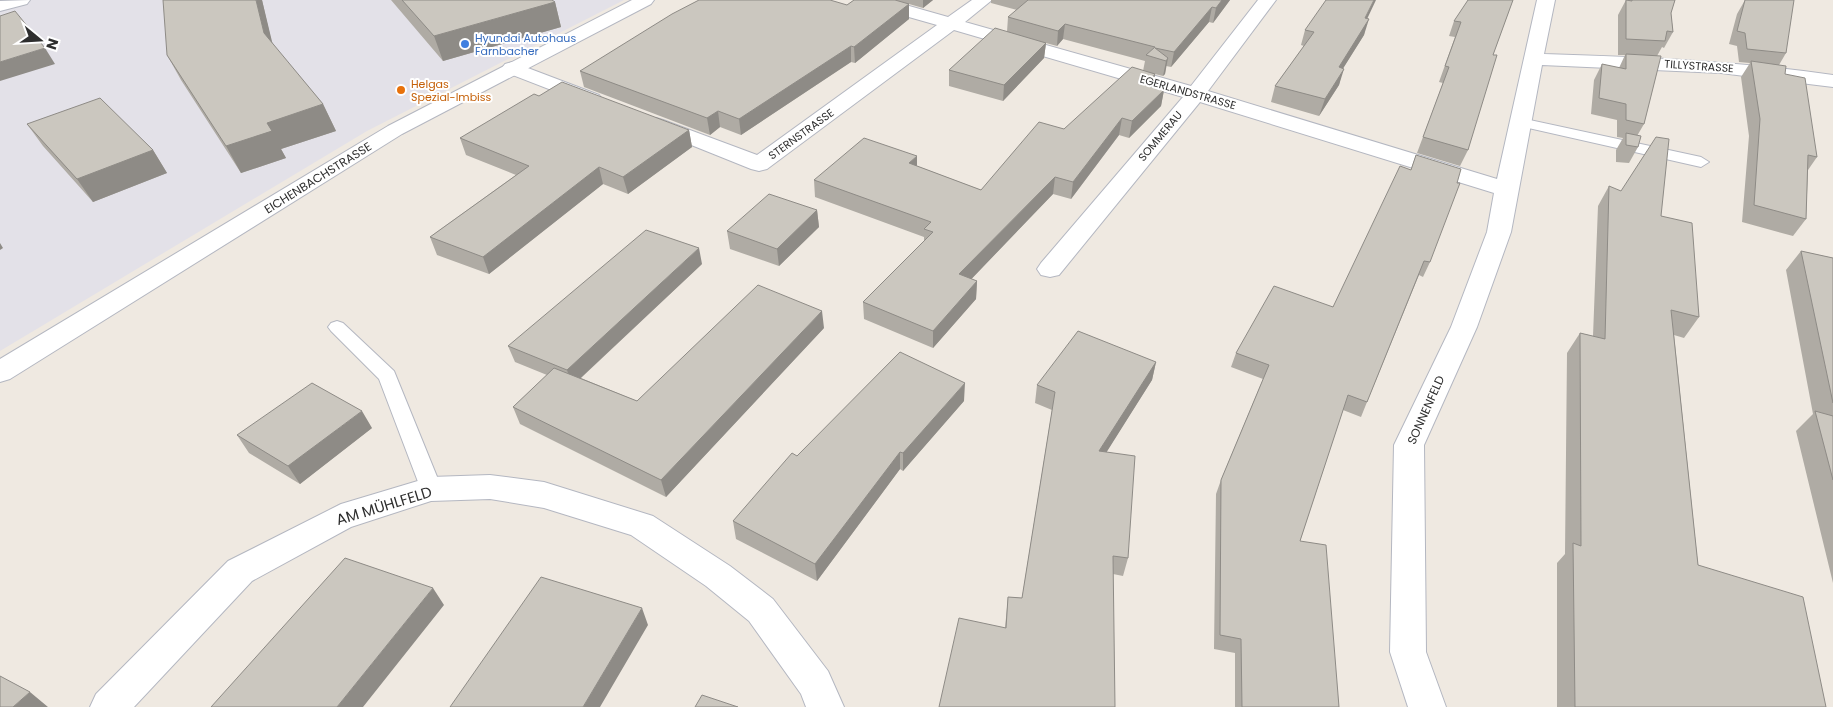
<svg xmlns="http://www.w3.org/2000/svg" width="1833" height="707" font-family="Poppins,sans-serif">
<style>
.industrial{fill:#e3e1e8}
.lines{fill:none;stroke-linecap:round;stroke-linejoin:round}
.service-casing{stroke:#b4b7c1;stroke-width:2}
.minor-casing{stroke:#b4b7c1;stroke-width:2}
.tertiary-casing{stroke:#b4b7c1;stroke-width:2}
.service{fill:#fff;fill-rule:evenodd}
.minor{fill:#fff;fill-rule:evenodd}
.tertiary{fill:#fff;fill-rule:evenodd}
.wall{fill:#afaba4}
.shaded-wall{fill:#8e8b86}
.building{fill:#cbc7bf;stroke:#8e8b86}
.shop-dot{fill:#3f7fe0;stroke:#fff;stroke-width:2}
.food-dot{fill:#e8710a;stroke:#fff;stroke-width:2}
.labels{text-anchor:middle;stroke-width:4;stroke-linejoin:round;paint-order:stroke}
.far-shop-label{font-size:11px;fill:#366cbe;stroke:#fff;text-anchor:start}
.far-street-label{font-size:11px;fill:#2e2e2e;stroke:#fff}
.far-food-label{font-size:11px;fill:#c56008;stroke:#fff;text-anchor:start}
.street-label{font-size:12px;fill:#2e2e2e;stroke:#fff}
.near-street-label{font-size:15px;fill:#2e2e2e;stroke:#fff}
</style>
<rect width="100%" height="100%" fill="#efe9e1"/>
<!-- industrial -->
<path class="industrial" d="M 0,0 L 624,0 L 367,131 L 0,351 Z"/>
<g class="lines">
<!-- service casing -->
<g class="service-casing">
<path id="service" d="M 1520,118 L 1701,157 L 1709,162 L 1701,167 L 1515,125 L 1513,122 Z
M 337,321 L 343,323 L 394,371 L 442,489 L 439,495 L 431,497 L 423,495 L 379,379 L 331,331 L 328,327 L 331,323 Z"/>
</g>
<!-- minor casing -->
<g class="minor-casing">
<path id="minor" d="M 30,0 L 27,4 L 0,11 L 0,1 Z
M 860,0 L 888,0 L 948,17 L 972,0 L 992,0 L 965,22 L 1191,86 L 1258,0 L 1276,0 L 1208,91 L 1497,179 L 1537,0 L 1555,0 L 1544,54 C 1641,57 1737,61 1833,75 L 1833,87 L 1721,73 L 1542,65 L 1511,232 L 1477,327 L 1424,445 L 1426,652 L 1446,707 L 1408,707 L 1390,652 L 1394,445 L 1451,327 L 1487,232 L 1494,193 L 1200,102 L 1059,275 L 1050,277 L 1041,275 L 1037,269 L 1041,263 L 1183,97 L 954,30 L 767,169 L 759,171 L 751,169 L 649,128 L 646,124 L 649,120 L 656,118 L 663,120 L 757,155 L 937,25 L 863,4 Z
M 512,62 L 599,95 L 602,99 L 599,103 L 592,105 L 585,103 L 505,72 L 502,68 L 505,64 Z
M 490,475 L 544,482 L 653,516 L 730,566 L 773,599 L 828,671 L 844,707 L 806,707 L 801,694 L 749,621 L 706,586 L 631,535 L 544,508 L 490,499 L 431,501 L 351,527 L 252,581 L 134,707 L 90,707 L 96,694 L 228,561 L 341,504 L 431,477 Z"/>
</g>
<!-- tertiary casing -->
<g class="tertiary-casing">
<path id="tertiary" d="M 632,0 L 654,0 L 651,4 L 402,134 L 10,379 L 0,382 L 0,359 L 388,126 Z"/>
</g>
<!-- service -->
<use href="#service" class="service"/>
<!-- minor -->
<use href="#minor" class="minor"/>
<!-- tertiary -->
<use href="#tertiary" class="tertiary"/>
</g>
<!-- wall -->
<path class="wall" d="M 262,0 L 272,44 L 323,104 L 336,131 L 281,149 L 286,158 L 241,173 L 181,80 L 167,55 Z
M 391,0 L 552,0 L 555,2 L 561,27 L 443,61 Z
M 854,0 L 933,0 L 923,8 L 909,4 L 909,19 L 855,63 L 851,62 L 741,135 L 720,127 L 710,135 L 584,87 L 580,71 L 847,5 Z
M 991,0 L 1230,0 L 1213,23 L 1209,22 L 1171,67 L 1166,66 L 1165,74 L 1163,76 L 1155,74 L 1153,87 L 1164,90 L 1161,106 L 1129,138 L 1119,135 L 1071,199 L 1053,194 L 971,279 L 977,281 L 976,299 L 933,348 L 864,319 L 863,302 L 924,241 L 924,237 L 815,197 L 814,180 L 917,166 L 981,190 L 1143,71 L 1145,61 L 1063,39 L 1057,46 L 1046,43 L 1044,58 L 1003,101 L 949,86 L 949,70 L 1007,32 L 1008,17 L 1017,10 L 991,3 Z
M 1626,0 L 1675,0 L 1671,13 L 1673,32 L 1664,48 L 1662,47 L 1657,56 L 1644,124 L 1637,136 L 1638,147 L 1629,163 L 1616,162 L 1616,150 L 1623,138 L 1617,137 L 1617,120 L 1591,114 L 1594,80 L 1602,64 L 1619,68 L 1625,55 L 1618,55 L 1618,15 Z
M 1745,0 L 1786,53 L 1779,65 L 1785,74 L 1817,157 L 1808,170 L 1806,219 L 1793,236 L 1742,222 L 1749,136 L 1741,77 L 1750,63 L 1739,62 L 1737,46 L 1729,44 L 1737,14 Z
M 1510,8 L 1493,55 L 1468,150 L 1460,166 L 1417,153 L 1443,83 L 1439,82 L 1455,37 L 1449,36 L 1454,21 Z
M 1367,19 L 1364,35 L 1343,68 L 1339,85 L 1319,116 L 1271,102 L 1275,86 L 1304,46 L 1301,45 L 1305,30 Z
M 539,96 L 689,130 L 692,147 L 628,194 L 603,184 L 489,274 L 437,255 L 430,237 L 516,175 L 466,155 L 460,138 Z
M 27,124 L 153,150 L 167,173 L 93,202 L 43,146 Z
M 1416,155 L 1430,262 L 1423,277 L 1419,275 L 1367,402 L 1361,417 L 1343,410 L 1300,541 L 1339,707 L 1235,707 L 1235,653 L 1214,649 L 1216,494 L 1221,480 L 1263,379 L 1231,367 L 1236,353 L 1333,307 L 1411,169 Z
M 1609,186 L 1661,216 L 1699,317 L 1684,338 L 1674,335 L 1698,565 L 1826,707 L 1557,707 L 1557,563 L 1565,554 L 1567,353 L 1580,333 L 1593,336 L 1598,206 Z
M 817,210 L 819,227 L 779,266 L 730,249 L 727,231 Z
M 1801,251 L 1833,258 L 1833,583 L 1796,431 L 1813,414 L 1786,270 Z
M 702,264 L 581,378 L 637,401 L 824,328 L 666,497 L 520,424 L 513,407 L 547,375 L 515,362 L 508,346 Z
M 1156,362 L 1152,380 L 1106,452 L 1128,558 L 1123,576 L 1113,574 L 1005,628 L 1008,597 L 1022,598 L 1052,410 L 1035,403 L 1037,385 Z
M 964,401 L 903,471 L 900,469 L 817,581 L 736,539 L 733,521 L 797,456 Z
M 372,428 L 300,484 L 249,453 L 237,435 Z"/>
<!-- shaded-wall -->
<path class="shaded-wall" d="M 256,0 L 262,0 L 276,58 L 264,33 Z
M 923,0 L 933,0 L 923,8 Z
M 1222,0 L 1230,0 L 1213,23 L 1216,8 Z
M 1374,0 L 1376,0 L 1360,34 L 1365,18 Z
M 555,2 L 561,27 L 443,61 L 434,36 Z
M 909,4 L 909,19 L 855,63 L 854,47 Z
M 1212,7 L 1209,22 L 1171,67 L 1174,52 Z
M 1369,19 L 1364,35 L 1334,83 L 1339,67 Z
M 1065,24 L 1063,39 L 1057,46 L 1058,31 Z
M 1046,43 L 1044,58 L 1003,101 L 1004,85 Z
M 851,46 L 851,62 L 741,135 L 739,119 Z
M 45,48 L 55,64 L 0,81 L 0,62 Z
M 1168,58 L 1165,74 L 1163,76 L 1166,61 Z
M 1344,69 L 1339,85 L 1319,116 L 1325,99 Z
M 1155,74 L 1153,90 L 1147,85 Z
M 1164,90 L 1161,106 L 1129,138 L 1132,121 Z
M 323,104 L 336,131 L 281,149 L 286,158 L 241,173 L 226,146 L 267,123 Z
M 718,111 L 720,127 L 710,135 L 707,118 Z
M 1122,118 L 1119,135 L 1071,199 L 1073,182 Z
M 689,130 L 692,147 L 628,194 L 623,177 Z
M 153,150 L 167,173 L 93,202 L 77,179 Z
M 917,156 L 917,173 L 909,163 Z
M 599,167 L 603,184 L 489,274 L 483,257 Z
M 1055,177 L 1053,194 L 959,292 L 959,274 Z
M 817,210 L 819,227 L 779,266 L 777,249 Z
M 0,243 L 3,248 L 0,250 Z
M 699,248 L 702,264 L 572,386 L 567,370 Z
M 977,281 L 976,299 L 933,348 L 933,331 Z
M 822,311 L 824,328 L 666,497 L 661,480 Z
M 1156,362 L 1152,380 L 1096,469 L 1099,451 Z
M 965,383 L 964,401 L 903,471 L 903,453 Z
M 362,411 L 372,428 L 300,484 L 288,466 Z
M 900,452 L 900,469 L 817,581 L 815,564 Z
M 433,588 L 444,605 L 363,707 L 337,707 Z
M 642,608 L 648,625 L 600,707 L 583,707 Z
M 30,692 L 48,707 L 13,707 Z"/>
<!-- building -->
<path class="building" d="M 163,0 L 256,0 L 264,33 L 323,104 L 267,123 L 272,131 L 226,146 L 167,55 Z
M 402,0 L 552,0 L 555,2 L 434,36 Z
M 699,0 L 830,0 L 847,5 L 854,0 L 895,0 L 909,4 L 854,47 L 851,46 L 739,119 L 718,111 L 707,118 L 580,71 L 672,14 Z
M 1028,0 L 1222,0 L 1216,8 L 1212,7 L 1174,52 L 1155,48 L 1168,58 L 1166,61 L 1146,55 L 1155,47 L 1065,24 L 1058,31 L 1008,17 Z
M 1326,0 L 1374,0 L 1365,18 L 1369,19 L 1339,67 L 1344,69 L 1325,99 L 1275,86 L 1314,32 L 1305,30 Z
M 1468,0 L 1513,0 L 1493,55 L 1497,55 L 1468,150 L 1423,137 L 1449,67 L 1445,66 L 1461,22 L 1454,21 Z
M 1626,0 L 1632,1 L 1632,0 L 1675,0 L 1671,13 L 1673,32 L 1667,31 L 1665,41 L 1626,39 Z
M 1745,0 L 1794,0 L 1786,53 L 1747,49 L 1745,33 L 1737,31 Z
M 15,11 L 45,48 L 0,62 L 0,16 Z
M 995,28 L 1046,43 L 1004,85 L 949,70 Z
M 1626,54 L 1661,56 L 1644,124 L 1626,120 L 1626,104 L 1599,98 L 1602,64 L 1626,69 Z
M 1751,61 L 1786,66 L 1785,74 L 1805,78 L 1817,157 L 1808,155 L 1806,219 L 1754,205 L 1760,119 Z
M 1132,67 L 1155,74 L 1147,85 L 1164,90 L 1132,121 L 1122,118 L 1073,182 L 1055,177 L 959,274 L 977,281 L 933,331 L 863,302 L 933,232 L 924,229 L 931,222 L 814,180 L 864,138 L 917,156 L 909,163 L 981,190 L 1039,122 L 1064,129 Z
M 562,82 L 689,130 L 623,177 L 599,167 L 483,257 L 430,237 L 529,166 L 460,138 L 534,94 L 539,96 Z
M 100,98 L 153,150 L 77,179 L 27,124 Z
M 1626,133 L 1641,136 L 1638,147 L 1626,145 Z
M 1656,137 L 1669,139 L 1661,216 L 1692,223 L 1699,317 L 1671,310 L 1698,565 L 1803,597 L 1826,707 L 1575,707 L 1573,543 L 1581,546 L 1580,333 L 1605,339 L 1609,186 L 1621,191 Z
M 1416,155 L 1461,169 L 1457,183 L 1460,183 L 1430,262 L 1424,261 L 1367,402 L 1348,395 L 1300,541 L 1326,545 L 1339,707 L 1242,707 L 1241,639 L 1220,635 L 1221,480 L 1269,365 L 1236,353 L 1274,286 L 1333,307 L 1400,166 L 1411,170 Z
M 769,194 L 817,210 L 777,249 L 727,231 Z
M 646,230 L 699,248 L 567,370 L 508,346 Z
M 1801,251 L 1833,258 L 1833,403 Z
M 758,285 L 822,311 L 661,480 L 513,407 L 554,368 L 637,401 Z
M 1078,331 L 1156,362 L 1099,451 L 1135,456 L 1128,558 L 1113,556 L 1115,707 L 939,707 L 959,618 L 1006,628 L 1008,597 L 1022,598 L 1055,392 L 1037,385 Z
M 900,352 L 965,383 L 903,453 L 900,452 L 815,564 L 733,521 L 792,453 L 797,456 Z
M 312,383 L 362,411 L 288,466 L 237,435 Z
M 1815,411 L 1833,416 L 1833,480 Z
M 345,558 L 433,588 L 337,707 L 211,707 Z
M 541,577 L 642,608 L 583,707 L 450,707 Z
M 0,676 L 30,692 L 13,707 L 0,707 Z
M 702,695 L 738,707 L 695,707 Z"/>
<!-- markers -->
<circle class="shop-dot" cx="465" cy="44" r="5"/>
<circle class="food-dot" cx="401" cy="90" r="5"/>
<g class="labels">
<!-- far-shop labels -->
<g class="far-shop-label">
<text x="475" y="42">Hyundai Autohaus<tspan x="475" dy="13">Farnbacher</tspan></text>
</g>
<!-- far-street labels -->
<g class="far-street-label">
<text transform="translate(1699 66) rotate(4)" y="4">TILLYSTRASSE</text>
<text transform="translate(1188 92) rotate(16)" y="4">EGERLANDSTRASSE</text>
<text transform="translate(801 134) rotate(-36)" y="4">STERNSTRASSE</text>
<text transform="translate(1160 136) rotate(-50)" y="4">SOMMERAU</text>
</g>
<!-- far-food labels -->
<g class="far-food-label">
<text x="411" y="88">Helgas<tspan x="411" dy="13">Spezial-Imbiss</tspan></text>
</g>
<!-- street labels -->
<g class="street-label">
<text transform="translate(318 178) rotate(-32)" y="4">EICHENBACHSTRASSE</text>
<text transform="translate(1426 410) rotate(-66)" y="4">SONNENFELD</text>
</g>
<!-- near-street labels -->
<g class="near-street-label">
<text transform="translate(384 506) rotate(-17)" y="5">AM MÜHLFELD</text>
</g>
</g>
<!-- north arrow -->
<g transform="translate(40 40) rotate(108)" stroke="#ffffff" stroke-width="4" paint-order="stroke">
<path d="M0-4L9 19L0 12L-9 19Z" fill="#2e2e2e"/>
<text y="-8" font-size="14" font-weight="bold" text-anchor="middle" fill="#2e2e2e">N</text>
</g>
</svg>
